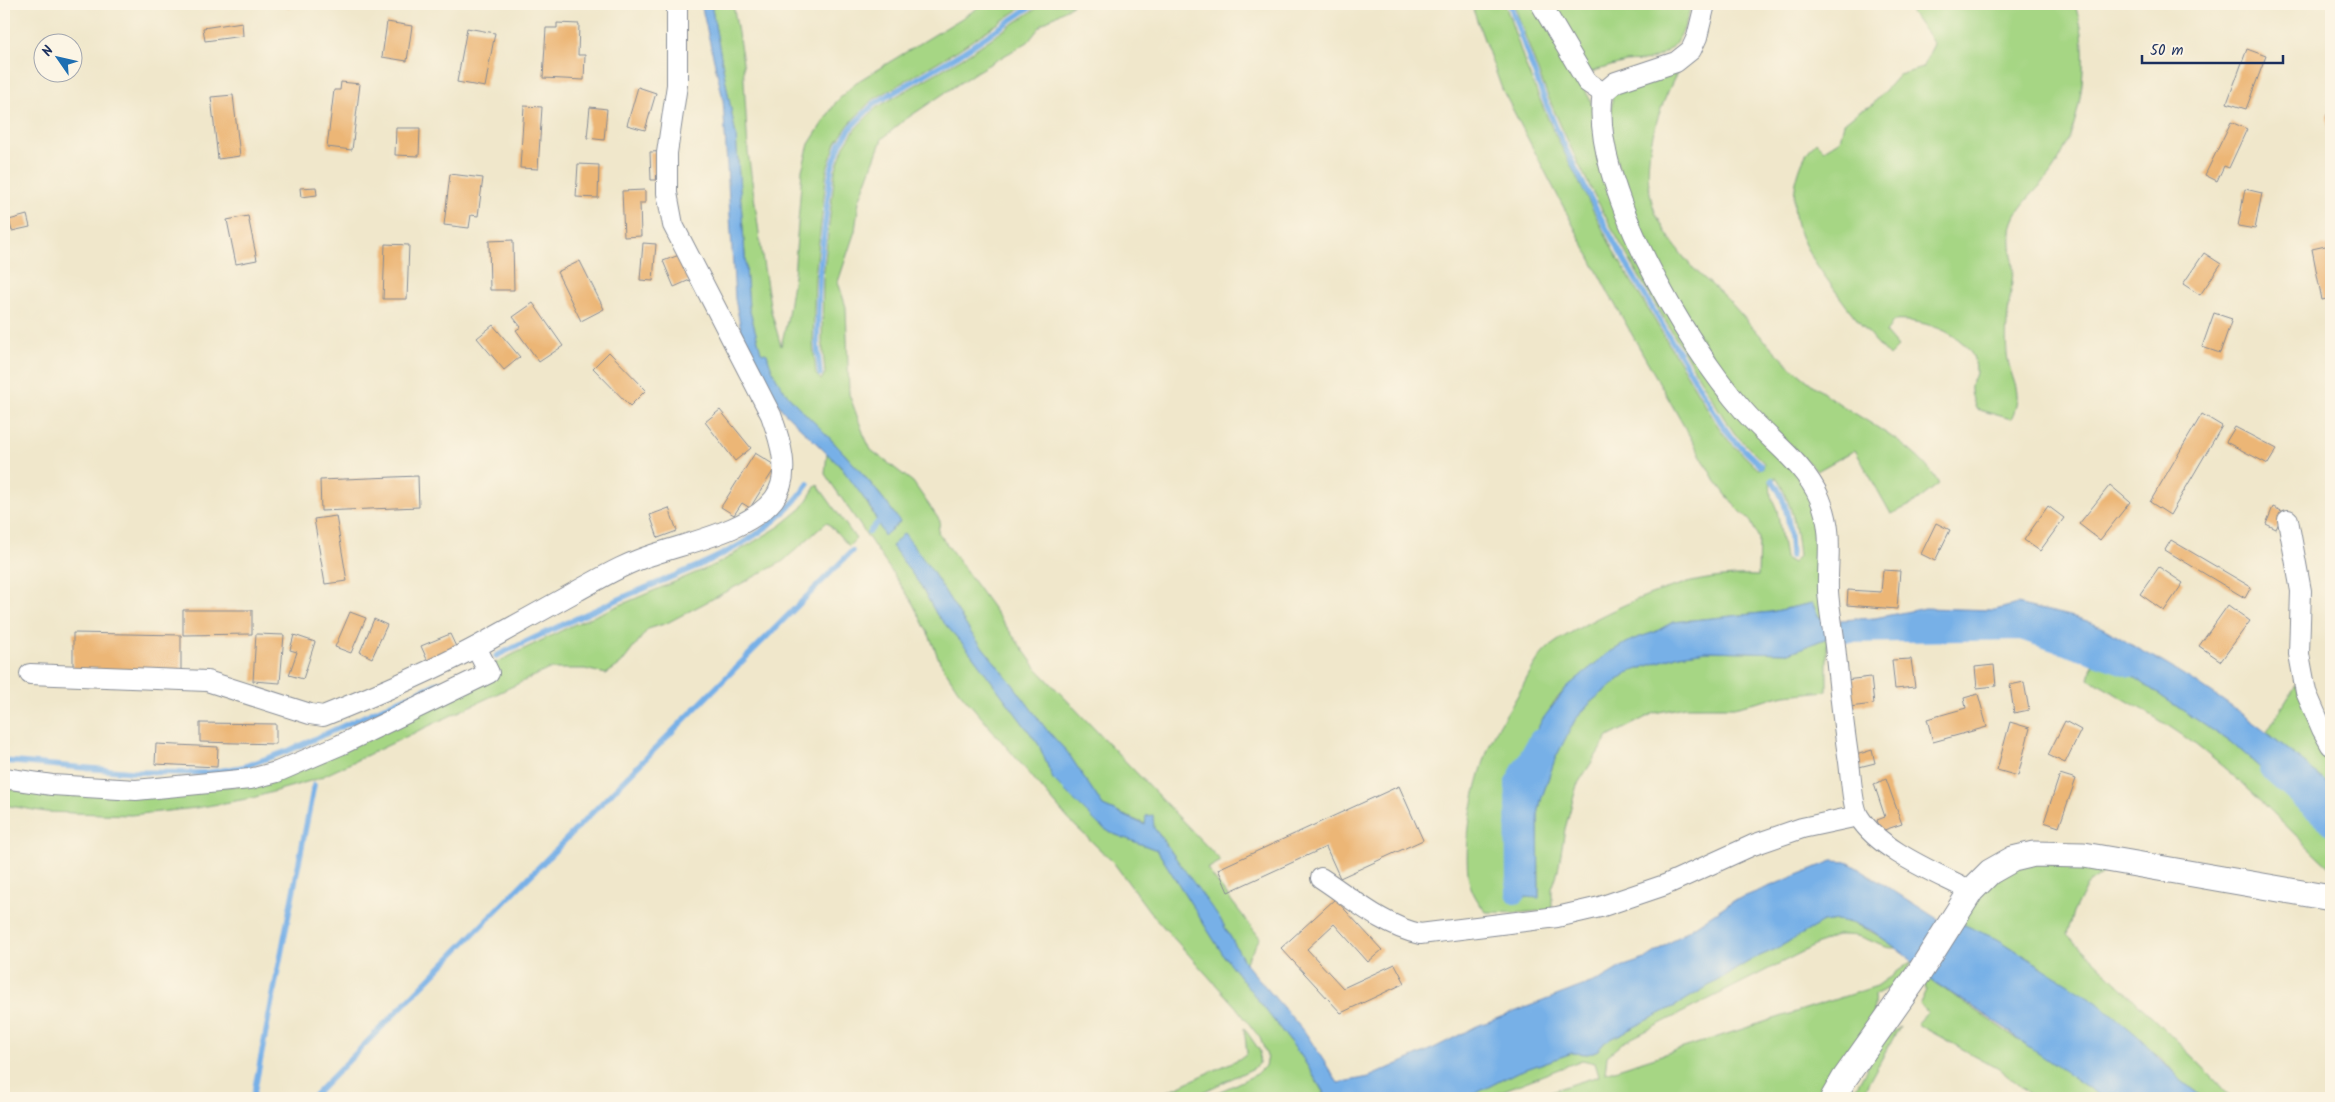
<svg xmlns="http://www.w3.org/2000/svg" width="2335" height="1102" font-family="Kalam,sans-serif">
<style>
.green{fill:#a6d684;stroke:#608271;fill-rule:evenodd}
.water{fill:#77b0e7;stroke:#4970a2}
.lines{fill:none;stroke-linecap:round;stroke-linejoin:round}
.stream{stroke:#77b0e7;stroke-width:5.5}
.canal{stroke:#77b0e7;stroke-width:20}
.building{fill:#ecb676}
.minor-casing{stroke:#868b94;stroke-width:22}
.major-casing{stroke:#868b94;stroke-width:27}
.minor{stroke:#fff;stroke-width:20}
.major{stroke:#fff;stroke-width:25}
</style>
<rect width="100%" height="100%" fill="#fcf5e5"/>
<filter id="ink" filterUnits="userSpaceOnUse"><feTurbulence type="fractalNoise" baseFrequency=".02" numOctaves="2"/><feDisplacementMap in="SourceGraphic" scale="10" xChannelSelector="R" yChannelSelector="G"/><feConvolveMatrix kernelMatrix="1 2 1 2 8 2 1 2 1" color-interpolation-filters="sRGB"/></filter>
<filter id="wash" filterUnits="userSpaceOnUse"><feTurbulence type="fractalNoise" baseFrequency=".0096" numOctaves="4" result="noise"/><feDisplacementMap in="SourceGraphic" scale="20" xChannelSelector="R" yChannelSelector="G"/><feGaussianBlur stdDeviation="1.12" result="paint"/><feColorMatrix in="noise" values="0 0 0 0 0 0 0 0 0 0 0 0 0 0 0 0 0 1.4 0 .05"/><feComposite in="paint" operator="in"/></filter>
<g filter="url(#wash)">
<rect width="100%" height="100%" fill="#f0e7cb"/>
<!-- green -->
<path class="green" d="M 711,4 L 733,4 L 743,62 L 748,152 L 763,262 L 771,311 L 781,346 L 787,321 L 794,276 L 802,170 L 809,144 L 836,102 L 855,83 L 985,4 L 1027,4 L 958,50 L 871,101 L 850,123 L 836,143 L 827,169 L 815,277 L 813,342 L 816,374 L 821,380 L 825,373 L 822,341 L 823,278 L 835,171 L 844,146 L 856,128 L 876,108 L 962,58 L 1043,4 L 1074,4 L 1042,24 L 1028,42 L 976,72 L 903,121 L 882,139 L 859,201 L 855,231 L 838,282 L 846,307 L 849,394 L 864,435 L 871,450 L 913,482 L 940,521 L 938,532 L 1037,669 L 1221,861 L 1207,869 L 1260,938 L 1245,963 L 1222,922 L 1193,884 L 1165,842 L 1154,828 L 1103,806 L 1068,753 L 1046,729 L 1014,686 L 971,633 L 932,571 L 892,546 L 921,586 L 937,615 L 969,651 L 1039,745 L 1053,779 L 1099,825 L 1111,833 L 1157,850 L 1224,956 L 1302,1057 L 1324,1094 L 1315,1098 L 1206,1098 L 1257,1074 L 1265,1066 L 1267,1056 L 1260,1038 L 1236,1007 L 1150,912 L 1113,862 L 1069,820 L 958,690 L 940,662 L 930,637 L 911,600 L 825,474 L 827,453 C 852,477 869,504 884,535 L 900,522 C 878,488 850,460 823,431 C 799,406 775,390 767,354 L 761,352 L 749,308 L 736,136 Z
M 1471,4 L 1505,4 L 1527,69 L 1552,128 L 1614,252 L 1716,423 L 1728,440 L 1758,469 L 1763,468 L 1764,463 L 1735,434 L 1724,418 C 1666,322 1606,227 1560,124 C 1542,85 1528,44 1514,4 L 1534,4 L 1590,99 L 1635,245 L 1785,458 L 1821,515 L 1824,618 L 1819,617 L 1812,603 L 1771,612 L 1673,622 L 1655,632 L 1634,639 L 1608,653 L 1567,687 L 1554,702 L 1526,756 L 1514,814 L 1513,870 L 1524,880 L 1524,897 L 1539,897 L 1538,815 L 1541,800 L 1555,759 L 1575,720 L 1592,701 L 1627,673 L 1679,655 L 1706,651 L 1789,653 L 1827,638 L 1827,691 L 1785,695 L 1734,707 L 1685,707 L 1654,713 L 1608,737 L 1577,785 L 1565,829 L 1558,871 L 1552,889 L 1552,910 L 1517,913 L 1486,912 C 1477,901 1470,890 1468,875 C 1464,832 1475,782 1491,742 C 1498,725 1510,709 1519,693 C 1527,679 1534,662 1545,651 C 1556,640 1573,632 1586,624 C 1640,595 1696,573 1758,576 L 1759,539 L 1751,522 L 1733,504 L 1714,479 L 1609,294 L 1502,89 ZM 1777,478 C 1792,505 1796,525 1799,556 L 1793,563 L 1785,558 L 1777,510 L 1771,496 L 1770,479 Z
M 1553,4 L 1691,4 C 1686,30 1677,51 1649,60 C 1642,62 1633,61 1626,62 C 1613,65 1601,69 1588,73 Z
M 1905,4 L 2075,4 C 2077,13 2081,23 2082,33 C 2087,81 2078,135 2050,174 C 2039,189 2019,204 2013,222 C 2008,237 2013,256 2013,271 C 2011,299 2004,326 2007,354 C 2011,384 2025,390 2011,419 L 1976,409 C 1974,402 1970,393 1971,386 C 1971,381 1976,377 1976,372 C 1977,335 1922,318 1893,321 L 1886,333 L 1898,347 L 1889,356 C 1869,335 1851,313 1834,289 C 1809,254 1787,227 1796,182 C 1800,166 1804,154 1816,142 L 1824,150 L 1840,140 L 1844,123 L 1859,111 L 1871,106 L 1899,75 L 1922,68 L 1934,44 Z
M 1680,67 C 1658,109 1638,161 1654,209 C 1661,227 1674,245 1686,260 C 1698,275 1716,287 1730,302 C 1761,336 1789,370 1828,396 C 1863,421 1919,446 1939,484 L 1913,504 L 1891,514 L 1855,450 L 1817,471 L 1754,409 L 1711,355 L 1665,278 L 1643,236 L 1612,148 L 1612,92 Z
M 817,484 L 856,539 L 849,546 L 827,522 L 782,562 L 667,623 L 648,629 L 621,664 L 606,674 L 585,669 L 549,669 L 317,779 L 252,798 L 196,808 L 131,815 L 46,812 L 4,805 L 4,789 L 31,792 L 244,786 L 573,625 L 719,563 L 780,526 L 802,508 Z
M 2095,652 L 2116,664 L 2164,698 L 2235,745 L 2259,767 L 2295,792 L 2315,814 L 2331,826 L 2331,869 C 2291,832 2254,791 2211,757 C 2174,726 2131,703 2089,679 Z
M 2296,685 L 2319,741 L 2331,759 L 2331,786 L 2267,732 Z
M 2020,862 L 2112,867 L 2087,885 L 2073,913 L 2067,934 L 2213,1077 L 2232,1098 L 2203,1098 L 2178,1078 L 2159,1056 L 2039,965 L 2001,941 L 1958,922 L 1977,893 Z
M 1837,920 C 1861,924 1877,934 1896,948 C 1882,949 1871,939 1857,936 C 1850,935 1843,935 1836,935 L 1622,1043 L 1607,1056 L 1605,1073 L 1877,986 L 1912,961 L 1904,980 L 1874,995 C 1878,1028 1843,1070 1825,1098 L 1528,1098 L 1599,1076 L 1595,1063 L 1582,1060 L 1484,1098 L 1467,1098 L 1515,1073 L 1572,1053 L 1588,1054 L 1598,1050 L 1605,1042 L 1677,1005 L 1753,959 L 1776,949 L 1823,922 Z
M 1922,974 C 1982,1016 2043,1055 2103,1098 L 2034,1098 L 1999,1069 L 1917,1024 L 1928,1012 L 1919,1005 L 1926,990 Z
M 1900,1026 L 1860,1098 L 1850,1098 L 1882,1042 Z
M 1244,1028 L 1260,1051 L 1259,1063 L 1254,1068 L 1190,1098 L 1153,1098 L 1239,1059 L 1247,1053 Z"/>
<!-- water -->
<path class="water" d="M 701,4 L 711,4 L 736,136 L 749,308 L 761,352 L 767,354 C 775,388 799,407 823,431 C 850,460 878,489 900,522 L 884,536 L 871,508 L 841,467 L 783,411 L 766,385 L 743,339 L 735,299 L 723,99 Z
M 904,533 L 932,571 L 971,633 L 1014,686 L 1046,729 L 1068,753 L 1103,806 L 1145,825 L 1146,816 L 1153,815 L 1154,828 L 1222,922 L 1245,963 L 1307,1035 L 1338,1083 L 1369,1077 L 1436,1047 L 1477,1026 L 1601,979 L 1621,967 L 1645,959 L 1731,902 L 1832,861 L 1848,862 L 1944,923 L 1916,966 L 1906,955 L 1871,930 L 1853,923 L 1837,920 L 1823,922 L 1776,949 L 1753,959 L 1677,1005 L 1605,1042 L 1598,1050 L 1588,1054 L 1572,1053 L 1515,1073 L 1467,1098 L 1315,1098 L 1324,1093 L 1302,1057 L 1224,956 L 1157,850 L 1111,833 L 1099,825 L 1053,779 L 1039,745 L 969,651 L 937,615 L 921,586 L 892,546 Z
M 1812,603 L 1819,617 L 1824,618 L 1827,638 L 1789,653 L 1706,651 L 1679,655 L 1627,673 L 1592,701 L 1575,720 L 1555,759 L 1541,800 L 1538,815 L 1539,898 L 1524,897 L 1524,881 L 1516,880 L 1513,870 L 1514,814 L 1528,747 L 1542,720 L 1567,687 L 1608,653 L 1634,639 L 1655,632 L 1673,622 L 1771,612 Z
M 2017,604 C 2040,610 2064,613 2087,621 C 2104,627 2121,639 2137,648 C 2208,686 2271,733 2331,786 L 2331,826 L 2315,814 L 2295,792 L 2259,767 L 2235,745 L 2164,698 L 2116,664 L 2054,632 L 1993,625 L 1960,631 L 1939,629 L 1895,630 L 1841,637 L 1840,620 L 1875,618 L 1925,608 L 1995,610 Z
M 1958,922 L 2001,941 L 2101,1005 L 2139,1037 L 2178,1078 L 2203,1098 L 2103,1098 L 2023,1043 L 2008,1030 L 1922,974 Z"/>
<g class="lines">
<!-- stream -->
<path class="stream" d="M 1510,4 C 1524,45 1538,85 1555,125 C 1601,228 1662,324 1720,421 L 1731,437 L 1761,466
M 820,374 L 817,342 L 819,277 L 831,170 L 840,144 L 853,125 L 874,104 L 960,54 L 1035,4
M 1772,480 C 1789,502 1790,529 1791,556
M 869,532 L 878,522
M 496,656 C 538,636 581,616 624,597 C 690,568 766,546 808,484
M 4,761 L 132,772 L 206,773 L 243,767 L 290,750 L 440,682
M 253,1098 L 314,785
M 312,1098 L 642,762 L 852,551"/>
<!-- canal -->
<path class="canal" d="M 1846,633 L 2021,630 L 2131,667
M 2269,770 L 2331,825
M 1516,894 L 1515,782 L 1539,739"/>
</g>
<g id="blocks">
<!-- building -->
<path class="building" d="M 275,4 L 291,4 L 289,8 Z
M 242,22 L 243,36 L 205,41 L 203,28 Z
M 387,22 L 412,26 L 407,61 L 382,57 Z
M 557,23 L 579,24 L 578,55 L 585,55 L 584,80 L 543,78 L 546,28 L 557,28 Z
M 467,28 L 495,33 L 485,87 L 457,82 Z
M 2247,49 L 2266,56 L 2246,109 L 2227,103 Z
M 341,82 L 360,84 L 352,150 L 327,147 L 334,90 L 340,90 Z
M 638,87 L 656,93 L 645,130 L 627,125 Z
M 233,95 L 240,156 L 218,159 L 211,97 Z
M 524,106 L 542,107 L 538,169 L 520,168 Z
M 590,107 L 607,109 L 604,140 L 587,138 Z
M 2327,114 L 2331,114 L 2331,164 L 2329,165 Z
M 2231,122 L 2247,129 L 2229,168 L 2224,166 L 2217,181 L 2205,175 Z
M 396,128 L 420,128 L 419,156 L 395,155 Z
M 670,151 L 671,180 L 651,180 L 650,152 Z
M 578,164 L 599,165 L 598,198 L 576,197 Z
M 450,174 L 483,178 L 478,216 L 471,215 L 469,228 L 444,225 Z
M 316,187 L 317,195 L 301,197 L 300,188 Z
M 2245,189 L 2262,193 L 2255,229 L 2238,226 Z
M 645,190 L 645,203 L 640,203 L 641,236 L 624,237 L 622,191 Z
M 27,215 L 30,227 L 12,231 L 9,220 Z
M 248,216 L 257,260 L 236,264 L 227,220 Z
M 513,240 L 514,290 L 490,290 L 489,241 Z
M 643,243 L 656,244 L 653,281 L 640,280 Z
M 385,244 L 409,245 L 407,299 L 383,299 Z
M 2330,245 L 2331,298 L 2322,300 L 2312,249 Z
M 2204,253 L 2221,264 L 2200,295 L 2183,284 Z
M 682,254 L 692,279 L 674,287 L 663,261 Z
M 580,261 L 604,309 L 581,321 L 557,272 Z
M 533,303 L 563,346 L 539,362 L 516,330 L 521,327 L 513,317 Z
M 2214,313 L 2232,319 L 2220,353 L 2202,347 Z
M 2331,315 L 2331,346 L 2330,346 L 2326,316 Z
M 493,325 L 520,357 L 504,370 L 477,338 Z
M 609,352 L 646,390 L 630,406 L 593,368 Z
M 720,410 L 751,448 L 735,461 L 705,422 Z
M 2202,414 L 2222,426 L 2170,515 L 2150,502 Z
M 2235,427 L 2277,449 L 2268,464 L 2226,442 Z
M 755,453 L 776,466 L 750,508 L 742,503 L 734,515 L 721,507 Z
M 418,476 L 419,507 L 321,511 L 320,480 Z
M 2110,485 L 2130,502 L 2100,540 L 2079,524 Z
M 2048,506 L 2064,518 L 2040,551 L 2024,540 Z
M 2273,507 L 2284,512 L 2276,529 L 2266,524 Z
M 669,508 L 677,531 L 658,538 L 650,515 Z
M 336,516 L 347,581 L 325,584 L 314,519 Z
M 1936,523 L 1950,530 L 1935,561 L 1921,554 Z
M 2171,540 L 2251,587 L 2245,598 L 2165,550 Z
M 2159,567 L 2183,583 L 2164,611 L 2140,594 Z
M 1883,570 L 1900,571 L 1897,609 L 1847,605 L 1848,590 L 1881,592 Z
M 2228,605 L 2250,621 L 2221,661 L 2199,646 Z
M 183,610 L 252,610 L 252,634 L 183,635 Z
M 350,612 L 366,618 L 351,653 L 335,647 Z
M 374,619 L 387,625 L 372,658 L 360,652 Z
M 73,633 L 181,635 L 181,673 L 73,671 Z
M 256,634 L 284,635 L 280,683 L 253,681 Z
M 450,634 L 458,651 L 429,664 L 421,646 Z
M 294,635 L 315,642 L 303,679 L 289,675 L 297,652 L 290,650 Z
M 1911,659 L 1915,687 L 1895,689 L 1892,660 Z
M 1994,665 L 1996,686 L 1977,688 L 1975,667 Z
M 1871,677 L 1874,704 L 1849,707 L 1845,680 Z
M 2024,682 L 2029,710 L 2014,713 L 2010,685 Z
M 1978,694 L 1987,727 L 1933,742 L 1927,719 L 1966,708 L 1964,698 Z
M 2065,721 L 2081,730 L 2065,763 L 2048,755 Z
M 2010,722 L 2030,728 L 2018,776 L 1997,770 Z
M 200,723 L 276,724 L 276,744 L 200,742 Z
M 156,744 L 218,747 L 217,767 L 155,764 Z
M 1872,750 L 1875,763 L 1859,767 L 1856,755 Z
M 2060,774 L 2076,779 L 2059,827 L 2044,822 Z
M 1886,779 L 1902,824 L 1881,831 L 1877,820 L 1885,817 L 1874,784 Z
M 1399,786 L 1423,840 L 1340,878 L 1326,847 L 1228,892 L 1218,869 Z
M 1335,899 L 1382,950 L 1368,962 L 1334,924 L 1307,949 L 1343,988 L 1395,964 L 1405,983 L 1341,1013 L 1281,948 Z"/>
</g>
</g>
<g filter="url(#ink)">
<use href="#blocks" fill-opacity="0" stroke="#868b94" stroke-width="1"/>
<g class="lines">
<!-- minor casing -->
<g class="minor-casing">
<path id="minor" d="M 1541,4 L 1587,82 L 1603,93
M 1705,4 L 1697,37 L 1691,50 L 1676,62 L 1616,82 L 1603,93 C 1588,180 1687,347 1744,411 C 1769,440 1804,462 1820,499 C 1834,532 1827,557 1828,591 C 1829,609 1833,628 1835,646 C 1839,685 1843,724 1849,762 C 1851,776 1852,806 1859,817 C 1880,851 1937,873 1971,891
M 2288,520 L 2301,591 L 2299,654 L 2306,692 L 2322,729 L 2331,745
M 30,674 L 207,681 L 310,714 L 323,716 C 376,695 428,673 478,646 C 511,628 544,609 577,591 C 601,578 626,563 652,555 C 689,542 749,531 774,499 C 792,475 780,440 771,415 L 673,225 L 667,193 L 667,153 L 677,85 L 677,4
M 4,778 L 52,785 L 136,790 L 250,779 L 277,772 L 340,745 L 489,673 L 476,647
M 1321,878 C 1353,899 1383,926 1420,934 L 1557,917 L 1600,907 L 1665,885 L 1753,845 L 1802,828 L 1858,816"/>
</g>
<!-- major casing -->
<g class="major-casing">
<path id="major" d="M 1833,1098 L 1844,1079 L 1919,973 L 1971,891 L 1990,872 L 2013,859 L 2034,854 L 2084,855 L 2331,898"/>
</g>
<!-- minor -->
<use href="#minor" class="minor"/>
<!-- major -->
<use href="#major" class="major"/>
</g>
</g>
<!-- margin -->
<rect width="2335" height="1102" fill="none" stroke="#fcf5e5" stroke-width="20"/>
<!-- north arrow -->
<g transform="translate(58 58) rotate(304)"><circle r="24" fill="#fcf5e5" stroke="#a2a6af"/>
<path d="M0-4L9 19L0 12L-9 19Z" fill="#1f6fb2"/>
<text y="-8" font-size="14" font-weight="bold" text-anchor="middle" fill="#1b2f5e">N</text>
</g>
<!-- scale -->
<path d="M2142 55v8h141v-8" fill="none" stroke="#1b2f5e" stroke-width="2.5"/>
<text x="2150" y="55" font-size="15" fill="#1b2f5e" stroke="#fcf5e5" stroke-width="4" paint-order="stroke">50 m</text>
</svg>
